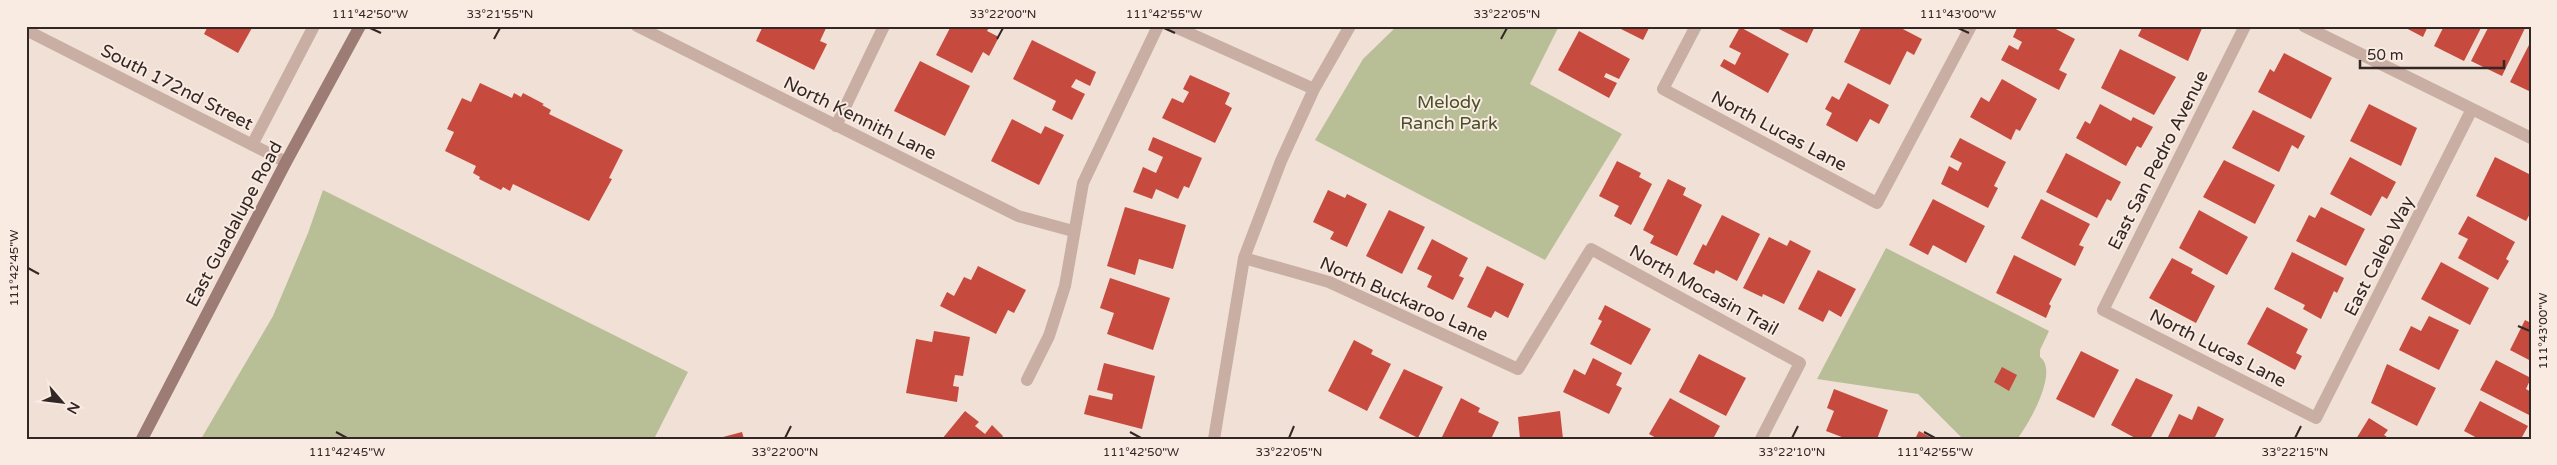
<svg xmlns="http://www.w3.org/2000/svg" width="2557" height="465" font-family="'Varela Round',sans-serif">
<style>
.green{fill:#b8bf97}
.building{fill:#c74a3e}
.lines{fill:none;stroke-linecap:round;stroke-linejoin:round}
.minor{stroke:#c8aea3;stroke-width:12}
.secondary{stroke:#9c7c74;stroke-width:12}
.ticks{fill:none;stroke:#332725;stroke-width:2}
.labels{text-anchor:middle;stroke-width:4;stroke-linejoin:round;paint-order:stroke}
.street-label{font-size:18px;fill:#332725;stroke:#f9ebe2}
.park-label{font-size:18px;fill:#495129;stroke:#f9ebe2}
.neatline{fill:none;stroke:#332725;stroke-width:2}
.ticks-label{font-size:12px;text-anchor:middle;fill:#332725}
</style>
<rect width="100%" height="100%" fill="#f1e0d6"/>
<!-- green -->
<path class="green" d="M 1397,26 L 1559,26 L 1530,84 L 1622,134 L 1545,260 L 1315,140 L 1363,59 Z
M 323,190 L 688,372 L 654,439 L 201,439 L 273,316 L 308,233 Z
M 1886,248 L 2049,331 L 2040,350 L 2040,357 C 2059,371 2030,422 2018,438 L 1963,439 L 1918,394 L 1817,379 Z"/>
<!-- building -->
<path class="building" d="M 208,26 L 253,26 L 238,53 L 204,34 Z
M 763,26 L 827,26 L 820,41 L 827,44 L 814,70 L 756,41 Z
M 951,26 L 990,26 L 987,31 L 999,37 L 989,56 L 983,52 L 972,73 L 936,55 Z
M 1615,26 L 1650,26 L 1643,40 Z
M 1773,26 L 1815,26 L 1807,43 Z
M 1862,26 L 1897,26 L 1922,39 L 1914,55 L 1907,51 L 1890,85 L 1844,62 Z
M 2018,26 L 2050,26 L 2075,39 L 2059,70 L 2067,74 L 2059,90 L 2001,60 L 2009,45 L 2018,50 L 2022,42 L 2013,37 Z
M 2143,26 L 2203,26 L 2188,61 L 2138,36 Z
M 2402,26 L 2428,26 L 2423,37 Z
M 2444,26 L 2482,26 L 2464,61 L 2434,46 Z
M 2489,26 L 2526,26 L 2502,76 L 2471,61 Z
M 1740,27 L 1789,54 L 1768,93 L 1720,66 L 1724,59 L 1735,65 L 1741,53 L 1729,47 Z
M 1579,31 L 1630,59 L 1619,79 L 1606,73 L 1604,77 L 1617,83 L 1609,98 L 1558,70 Z
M 1032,40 L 1096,72 L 1090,86 L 1076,79 L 1071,87 L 1085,94 L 1072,120 L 1052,110 L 1056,101 L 1013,79 Z
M 2531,41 L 2531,87 L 2529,91 L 2510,82 Z
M 2120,49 L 2176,77 L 2154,115 L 2101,88 Z
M 2284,53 L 2332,78 L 2311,119 L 2258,92 L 2270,69 L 2274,72 Z
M 920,61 L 970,86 L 945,136 L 894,111 Z
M 1190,75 L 1230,93 L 1225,104 L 1232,108 L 1215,143 L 1162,118 L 1172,98 L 1183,103 L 1189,92 L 1183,89 Z
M 2002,79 L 2037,99 L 2020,131 L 2016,129 L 2011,140 L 1970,117 L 1981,97 L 1989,102 Z
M 480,83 L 512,98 L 514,93 L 521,97 L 523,93 L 544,104 L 542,105 L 551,110 L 549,114 L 623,150 L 609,178 L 612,179 L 589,221 L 513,184 L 510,191 L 503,187 L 501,190 L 479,179 L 480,177 L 473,173 L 476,166 L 445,151 L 454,132 L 447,129 L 462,98 L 471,102 Z
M 1848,83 L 1889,105 L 1879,124 L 1870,119 L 1857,142 L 1826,125 L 1832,113 L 1825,109 L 1832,96 L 1839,100 Z
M 2100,104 L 2131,121 L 2133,117 L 2153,127 L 2141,148 L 2137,146 L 2126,166 L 2076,138 L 2085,121 L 2090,124 Z
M 2369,104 L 2417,128 L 2401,166 L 2350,141 Z
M 2253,110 L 2305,136 L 2298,149 L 2292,145 L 2279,172 L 2232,148 Z
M 1012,119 L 1041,134 L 1045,126 L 1064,135 L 1039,185 L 991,161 Z
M 1153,137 L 1202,158 L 1189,188 L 1184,186 L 1178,199 L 1156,189 L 1152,199 L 1133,192 L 1143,167 L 1156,173 L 1163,157 L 1148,150 Z
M 1960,138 L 2006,162 L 1994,186 L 1998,188 L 1988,208 L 1941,184 L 1949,166 L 1958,171 L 1962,163 L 1950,157 Z
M 2066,153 L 2121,182 L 2111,201 L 2107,199 L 2097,218 L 2046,192 Z
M 2350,157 L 2396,182 L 2387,199 L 2382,196 L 2371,216 L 2330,194 Z
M 2495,157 L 2531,175 L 2531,212 L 2526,221 L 2476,196 Z
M 2224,160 L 2275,185 L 2255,224 L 2203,197 Z
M 1617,161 L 1641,173 L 1639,177 L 1652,184 L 1631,225 L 1614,216 L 1619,206 L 1599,196 Z
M 1668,179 L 1686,188 L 1683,195 L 1702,205 L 1677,256 L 1650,243 L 1654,236 L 1643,230 Z
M 1328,190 L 1345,198 L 1347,194 L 1367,204 L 1347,247 L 1330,239 L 1334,232 L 1313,222 Z
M 1933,199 L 1985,226 L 1966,263 L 1933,245 L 1928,255 L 1909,245 Z
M 2041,199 L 2090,224 L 2079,245 L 2084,247 L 2075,266 L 2021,238 Z
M 1125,207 L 1186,225 L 1173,269 L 1139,259 L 1135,275 L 1107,266 Z
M 2321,207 L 2365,229 L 2346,266 L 2296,241 L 2309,215 L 2315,218 Z
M 1389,210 L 1425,227 L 1402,274 L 1366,256 Z
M 2199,210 L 2248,237 L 2227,275 L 2179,248 Z
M 1722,215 L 1760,234 L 1737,281 L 1716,270 L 1714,274 L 1693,264 L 1703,244 L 1706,246 Z
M 2468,216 L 2515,242 L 2506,259 L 2509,261 L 2498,280 L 2458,258 L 2468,239 L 2458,234 Z
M 1769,237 L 1787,246 L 1790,240 L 1811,251 L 1784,304 L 1763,294 L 1762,297 L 1743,288 Z
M 1432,239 L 1468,258 L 1459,276 L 1464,278 L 1453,300 L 1427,287 L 1432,276 L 1417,269 Z
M 2292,252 L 2344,278 L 2337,293 L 2334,291 L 2321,319 L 2303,309 L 2305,305 L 2274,289 Z
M 2014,255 L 2062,279 L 2049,304 L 2051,306 L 2046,318 L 1996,293 Z
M 2172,258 L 2193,269 L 2191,273 L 2215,286 L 2196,323 L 2149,298 Z
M 2441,262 L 2489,288 L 2470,325 L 2421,299 Z
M 978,266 L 1026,290 L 1014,313 L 1008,310 L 996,334 L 940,306 L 947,292 L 954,296 L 964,277 L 971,280 Z
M 1487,266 L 1524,284 L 1508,318 L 1495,311 L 1491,318 L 1467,307 Z
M 1818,270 L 1856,289 L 1841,317 L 1829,310 L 1823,322 L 1798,309 Z
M 1110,278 L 1170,298 L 1153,350 L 1107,334 L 1114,313 L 1100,308 Z
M 1605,305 L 1651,329 L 1631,365 L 1590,344 L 1602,321 L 1598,319 Z
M 2267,307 L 2308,329 L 2296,353 L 2302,356 L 2295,370 L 2247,344 Z
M 2429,316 L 2459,330 L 2439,370 L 2399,350 L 2411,326 L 2421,331 Z
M 2525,320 L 2531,323 L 2531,361 L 2510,350 Z
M 934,331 L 970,337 L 963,376 L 955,375 L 953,386 L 959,387 L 957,402 L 906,393 L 916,339 L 932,342 Z
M 1354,340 L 1373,350 L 1371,354 L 1391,364 L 1367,411 L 1328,391 Z
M 2081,351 L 2119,370 L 2094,418 L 2056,399 Z
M 1699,354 L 1746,378 L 1726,416 L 1679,392 Z
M 1593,358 L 1622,373 L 1616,385 L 1622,388 L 1609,414 L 1563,392 L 1574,369 L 1585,375 Z
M 2496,360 L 2531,378 L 2526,389 L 2531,392 L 2531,416 L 2480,390 Z
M 1104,363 L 1155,376 L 1142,429 L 1084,414 L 1089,395 L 1112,400 L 1113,394 L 1097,390 Z
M 2387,364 L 2436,388 L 2417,426 L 2371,403 Z
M 2002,367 L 2017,375 L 2009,391 L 1994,382 Z
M 1404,369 L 1443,387 L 1418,438 L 1379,418 Z
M 2136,378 L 2173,395 L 2150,439 L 2137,439 L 2111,425 Z
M 1834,389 L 1888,410 L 1877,439 L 1847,439 L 1826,431 L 1834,411 L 1827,408 Z
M 1461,398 L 1480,408 L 1478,412 L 1499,422 L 1491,439 L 1441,439 Z
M 1670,398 L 1720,426 L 1713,439 L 1658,439 L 1649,434 Z
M 2480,401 L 2528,426 L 2521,439 L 2479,439 L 2464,431 Z
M 2198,406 L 2224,419 L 2214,439 L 2167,439 L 2179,414 L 2192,420 Z
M 965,411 L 979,422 L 975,426 L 985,434 L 992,425 L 1003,436 L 1001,439 L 942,439 Z
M 1560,411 L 1563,439 L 1520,439 L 1518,417 Z
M 2369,418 L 2388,430 L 2384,435 L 2390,439 L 2356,439 Z
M 1919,431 L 1934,439 L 1915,439 Z
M 742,432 L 744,439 L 724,439 L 723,437 Z"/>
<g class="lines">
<!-- minor -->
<path class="minor" d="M 637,26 L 1018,216 L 1073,231
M 1173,26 L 1314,89
M 1696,26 L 1663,89 L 1877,203 L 1971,26
M 2245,26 L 2103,310 L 2316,418 L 2472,109
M 2304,26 L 2531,138
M 26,30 L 286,162
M 836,126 L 884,26
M 252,145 L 314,26
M 1244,258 L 1329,282 L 1518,369 L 1591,249 L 1800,363 L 1761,439
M 1027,380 L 1049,336 L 1065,286 L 1083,183 L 1158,26
M 1214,439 L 1244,258 L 1281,161 L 1314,89 L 1350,26"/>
<!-- secondary -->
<path class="secondary" d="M 142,439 L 286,162 L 360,26"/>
</g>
<!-- ticks -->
<path class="ticks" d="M 370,28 L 381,33M 1164,28 L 1175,33M 1958,28 L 1969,33M 494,39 L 500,28M 997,39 L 1003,28M 1501,39 L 1507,28M 28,268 L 39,274M 2518,326 L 2530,331M 336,432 L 347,438M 1130,432 L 1141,438M 1924,432 L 1935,438M 785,438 L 791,426M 1289,438 L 1294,426M 1792,438 L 1798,426M 2295,438 L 2301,426"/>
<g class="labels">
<!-- street labels -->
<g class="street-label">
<text transform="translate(177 87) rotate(27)" y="6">South 172nd Street</text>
<text transform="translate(860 118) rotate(26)" y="6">North Kennith Lane</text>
<text transform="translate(1779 131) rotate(28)" y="6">North Lucas Lane</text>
<text transform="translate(2158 160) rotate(-63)" y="6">East San Pedro Avenue</text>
<text transform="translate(234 224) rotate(-62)" y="6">East Guadalupe Road</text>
<text transform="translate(2379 256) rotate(-63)" y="6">East Caleb Way</text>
<text transform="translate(1704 290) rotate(29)" y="6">North Mocasin Trail</text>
<text transform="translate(1404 299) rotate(24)" y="6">North Buckaroo Lane</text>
<text transform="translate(2218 348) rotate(27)" y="6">North Lucas Lane</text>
</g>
<!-- park labels -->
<g class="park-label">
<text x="1449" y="108">Melody<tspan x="1449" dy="21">Ranch Park</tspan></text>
</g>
</g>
<!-- border -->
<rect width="2557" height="465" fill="none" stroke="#f9ebe2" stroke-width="55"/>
<!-- north arrow -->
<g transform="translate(62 402) rotate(118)" stroke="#f9ebe2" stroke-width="4" paint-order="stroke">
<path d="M0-4L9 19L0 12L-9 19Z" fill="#332725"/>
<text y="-8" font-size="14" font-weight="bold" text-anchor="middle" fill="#332725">N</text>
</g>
<!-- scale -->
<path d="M2360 60v8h144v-8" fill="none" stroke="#332725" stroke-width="2.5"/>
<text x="2367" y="60" font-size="15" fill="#332725" stroke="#f9ebe2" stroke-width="4" paint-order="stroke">50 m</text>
<rect x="28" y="28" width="2502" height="410" class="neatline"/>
<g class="ticks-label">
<text x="370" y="18">111°42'50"W</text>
<text x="500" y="18">33°21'55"N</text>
<text x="1003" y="18">33°22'00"N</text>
<text x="1164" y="18">111°42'55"W</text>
<text x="1507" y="18">33°22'05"N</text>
<text x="1958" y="18">111°43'00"W</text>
<text transform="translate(14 268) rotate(-90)" y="4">111°42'45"W</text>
<text transform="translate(2543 331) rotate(-90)" y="4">111°43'00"W</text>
<text x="347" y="456">111°42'45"W</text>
<text x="785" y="456">33°22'00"N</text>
<text x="1141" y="456">111°42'50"W</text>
<text x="1289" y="456">33°22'05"N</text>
<text x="1792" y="456">33°22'10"N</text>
<text x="1935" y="456">111°42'55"W</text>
<text x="2295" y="456">33°22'15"N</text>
</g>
</svg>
